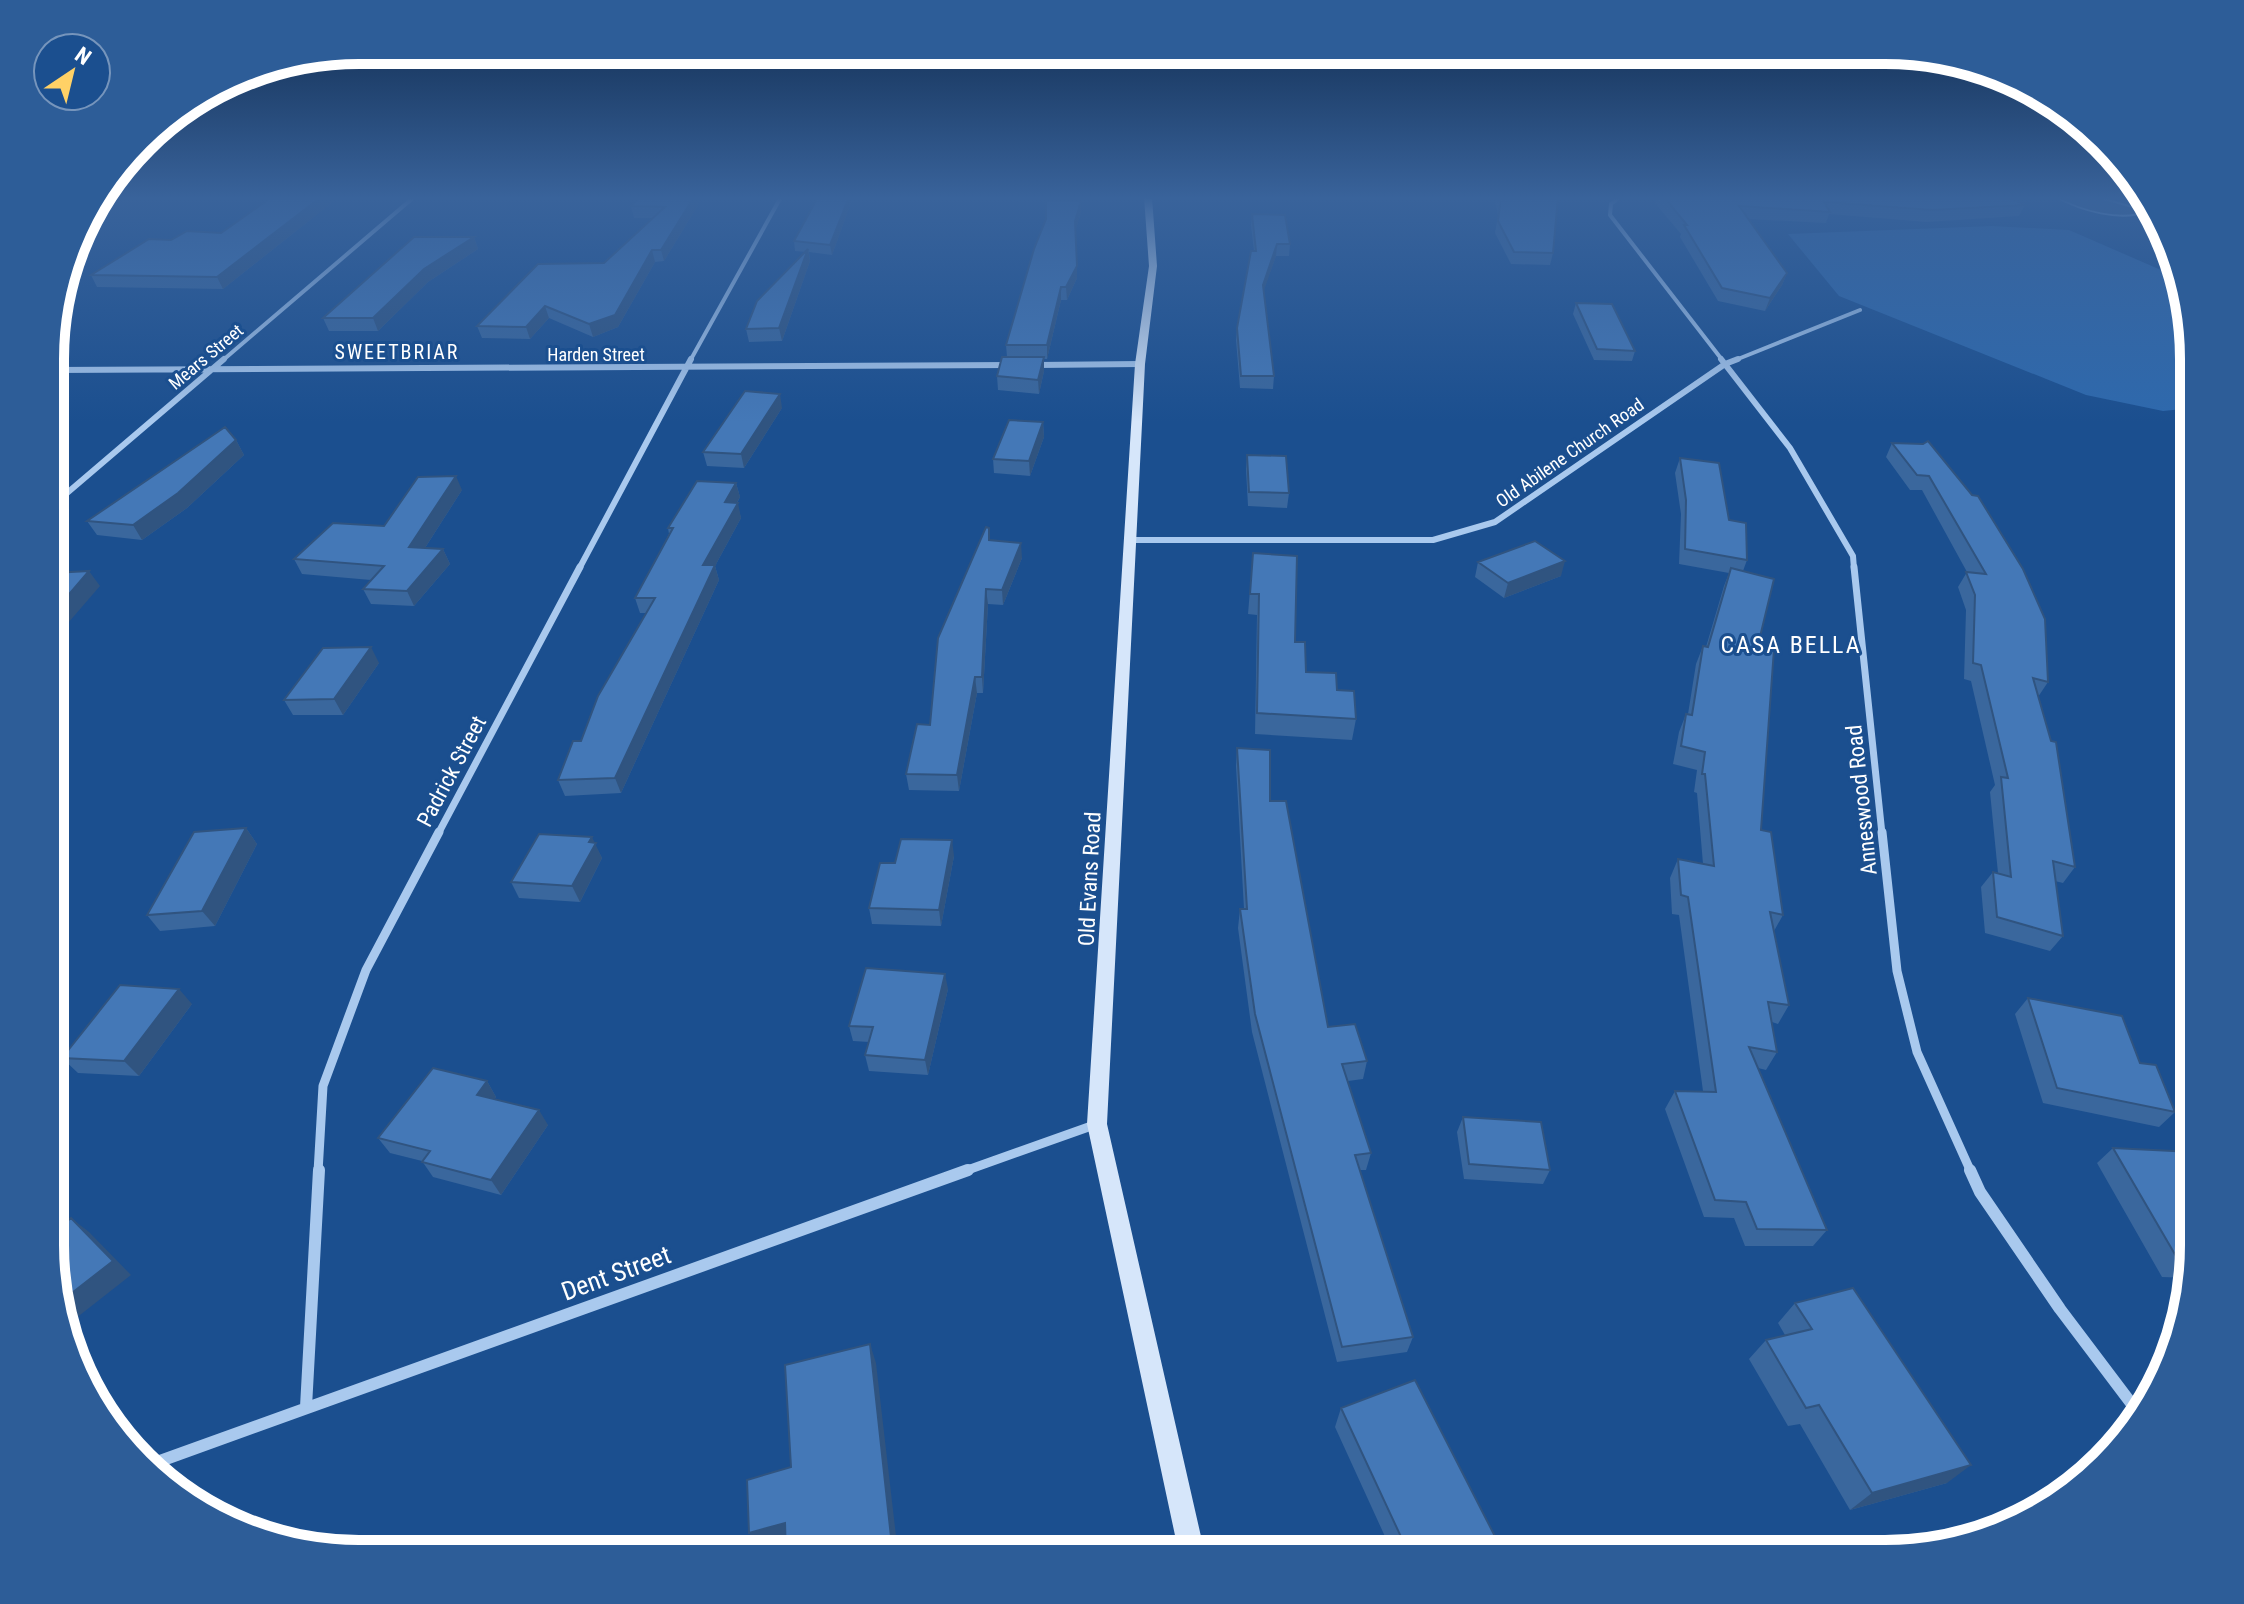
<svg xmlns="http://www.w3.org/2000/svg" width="2244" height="1604" font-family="'Roboto Condensed',sans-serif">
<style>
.green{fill:#2e69ad}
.water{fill:#3c6290;stroke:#9cc4f0;stroke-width:2}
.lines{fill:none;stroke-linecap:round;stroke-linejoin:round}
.street-far4{stroke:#a9c9ee;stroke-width:4}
.street-far3{stroke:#a9c9ee;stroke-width:6}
.street-far2{stroke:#a9c9ee;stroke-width:7}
.street-far1{stroke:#a9c9ee;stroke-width:9}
.street{stroke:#a9c9ee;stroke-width:12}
.secondary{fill:#d6e6fa;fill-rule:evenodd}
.wall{fill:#3a679d}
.shaded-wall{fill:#305480}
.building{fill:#4478b7;stroke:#305480;stroke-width:2}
.labels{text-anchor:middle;stroke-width:6;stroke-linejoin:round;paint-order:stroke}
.far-street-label{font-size:18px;fill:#fff;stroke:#1b4f8f}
.far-neighbourhood-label{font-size:20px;letter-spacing:2px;fill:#fff;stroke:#1b4f8f}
.street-label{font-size:22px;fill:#fff;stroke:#1b4f8f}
.neighbourhood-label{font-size:24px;letter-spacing:2px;fill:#fff;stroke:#1b4f8f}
.near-street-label{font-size:26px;fill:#fff;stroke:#1b4f8f}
.rim{fill:none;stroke:#fff;stroke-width:10}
</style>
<rect width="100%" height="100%" fill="#1b4f8f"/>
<!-- green -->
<path class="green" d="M 1992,226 L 2069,230 L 2177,277 L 2193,339 L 2193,408 L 2163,411 L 2086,395 L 1839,296 L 1788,234 Z"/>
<!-- water -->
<path class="water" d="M 2056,197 L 2097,197 L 2147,211 C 2122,223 2079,210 2056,197 Z"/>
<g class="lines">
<!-- street-far4 -->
<path class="street-far4" d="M 1620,197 L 1611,204 L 1610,215 L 1723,361
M 222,361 L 414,197
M 690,361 L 781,197
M 1733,361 L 1860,310"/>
<!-- street-far3 -->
<path class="street-far3" d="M 1721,359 L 1790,448 L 1853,556 L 1854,569
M 1037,365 L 1140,364
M 53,370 L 1011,365
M 53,505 L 224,359
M 1130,540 L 1433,540 L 1495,522 L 1725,364 L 1738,359
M 579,569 L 691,359"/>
<!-- street-far2 -->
<path class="street-far2" d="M 1854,567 L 1882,834
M 438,834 L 580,567"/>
<!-- street-far1 -->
<path class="street-far1" d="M 1882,832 L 1897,971 L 1917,1052 L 1971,1172
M 318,1172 L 323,1086 L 366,970 L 439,832
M 962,1172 L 1097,1124"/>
<!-- street -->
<path class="street" d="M 1970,1170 L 1980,1192 L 2060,1309 L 2140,1415
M 306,1407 L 319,1170
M 149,1465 L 968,1170"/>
<!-- secondary -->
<path class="secondary" d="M 1144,197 L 1152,197 L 1157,266 L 1145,364 L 1107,1124 L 1205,1554 L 1179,1554 L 1087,1124 L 1135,364 L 1149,266 Z"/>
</g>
<!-- wall -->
<path class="wall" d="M 101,197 L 126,197 L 102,210 L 92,209 Z
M 272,197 L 339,197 L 223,289 L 97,287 L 91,275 L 171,240 L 221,233 Z
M 639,197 L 703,197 L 664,261 L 655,262 L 618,327 L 593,337 L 549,318 L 530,339 L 482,338 L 477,326 L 604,263 L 653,218 L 634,218 L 631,206 Z
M 818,197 L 853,197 L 832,255 L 809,252 L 810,261 L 782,341 L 749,342 L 746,329 L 806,252 L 795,251 L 794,241 Z
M 1494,197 L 1558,197 L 1553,253 L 1550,265 L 1511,264 L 1495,233 L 1498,215 Z
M 1657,197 L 2009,197 L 2025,205 L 2019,216 L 1927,222 L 1829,214 L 1826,223 L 1747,219 L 1787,273 L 1782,285 L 1765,311 L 1718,301 L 1680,237 L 1681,234 L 1655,203 Z
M 1081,212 L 1075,232 L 1077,278 L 1067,300 L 1061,300 L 1047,359 L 1044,359 L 1044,371 L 1039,394 L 998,390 L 997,376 L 1007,357 L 1006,345 Z
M 1252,214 L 1290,244 L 1289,256 L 1276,256 L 1263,291 L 1274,376 L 1273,389 L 1240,388 L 1236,340 L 1237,328 L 1254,251 L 1251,225 Z
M 474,237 L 478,249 L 428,282 L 378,331 L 329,331 L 323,318 Z
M 1576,303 L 1635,351 L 1632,361 L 1594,360 L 1573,314 Z
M 782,408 L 744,468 L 707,466 L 703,452 Z
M 1043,422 L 1044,437 L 1030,476 L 994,473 L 993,459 Z
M 236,440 L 244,455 L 187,508 L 142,540 L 97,535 L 87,521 Z
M 1892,443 L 1923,444 L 2048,682 L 2038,697 L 2075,867 L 2063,883 L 2055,881 L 2063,936 L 2050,951 L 1985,933 L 1981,887 L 1993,872 L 1998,873 L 1990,792 L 1995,785 L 1971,681 L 1964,679 L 1966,610 L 1958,587 L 1967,572 L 1922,490 L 1910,490 L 1886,457 Z
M 1247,455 L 1289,493 L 1287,508 L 1248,506 L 1246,469 Z
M 1680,458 L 1729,520 L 1747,560 L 1743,571 L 1758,645 L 1761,830 L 1783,915 L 1774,931 L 1789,1005 L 1778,1024 L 1772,1022 L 1777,1052 L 1766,1070 L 1758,1068 L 1827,1230 L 1813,1246 L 1745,1246 L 1734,1218 L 1704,1217 L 1665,1109 L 1675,1091 L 1703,1091 L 1679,915 L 1672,914 L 1670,878 L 1678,859 L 1703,864 L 1697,793 L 1694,792 L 1697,770 L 1673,764 L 1679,732 L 1686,714 L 1688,714 L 1696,664 L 1703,646 L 1706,647 L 1724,586 L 1729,573 L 1679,564 L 1681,514 L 1675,473 Z
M 736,483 L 740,497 L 737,503 L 741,518 L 715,566 L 719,580 L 621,793 L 565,796 L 558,780 L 581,741 L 646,613 L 640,613 L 635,598 L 669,534 L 668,528 Z
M 462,490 L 425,548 L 443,549 L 450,564 L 414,606 L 371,604 L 363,589 L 371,580 L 302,574 L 294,559 L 384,526 Z
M 989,528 L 990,540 L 1022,558 L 1003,605 L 988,604 L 983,693 L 977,693 L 959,791 L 909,790 L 906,774 L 930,725 Z
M 1253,553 L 1295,642 L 1306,672 L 1337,690 L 1356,719 L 1352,740 L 1255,734 L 1257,615 L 1248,614 Z
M 1478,562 L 1561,576 L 1504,598 L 1475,577 Z
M 379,663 L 343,715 L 293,715 L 284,700 Z
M 1237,748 L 1270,801 L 1328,1027 L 1367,1061 L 1363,1079 L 1348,1081 L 1371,1153 L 1366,1170 L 1360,1170 L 1413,1337 L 1407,1352 L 1337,1362 L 1252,1032 L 1238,928 L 1240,909 L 1244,909 L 1236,766 Z
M 246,828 L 257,844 L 215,926 L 160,931 L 147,915 Z
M 594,843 L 602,858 L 580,902 L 519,898 L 511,882 Z
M 954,856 L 941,926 L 872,924 L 869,908 L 895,863 Z
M 948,989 L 928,1075 L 869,1071 L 865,1055 L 869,1042 L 853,1041 L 849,1026 Z
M 2028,998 L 2140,1063 L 2175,1112 L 2159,1127 L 2043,1103 L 2015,1014 Z
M 192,1004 L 139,1076 L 78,1073 L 62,1058 Z
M 487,1081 L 496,1097 L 494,1099 L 548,1125 L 501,1195 L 433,1177 L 422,1161 L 390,1153 L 378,1138 Z
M 1463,1117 L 1550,1170 L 1543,1184 L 1464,1179 L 1457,1132 Z
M 2113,1148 L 2193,1152 L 2193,1265 L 2191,1278 L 2162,1277 L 2097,1163 Z
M 1795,1303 L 1947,1483 L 1850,1510 L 1800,1424 L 1788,1426 L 1749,1359 L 1766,1340 L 1785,1335 L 1778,1323 Z
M 1341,1408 L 1504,1554 L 1393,1554 L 1335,1427 Z"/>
<!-- shaded-wall -->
<path class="shaded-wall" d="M 103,197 L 126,197 L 102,210 L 98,202 Z
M 321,197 L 339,197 L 223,289 L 217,277 Z
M 694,197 L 703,197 L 664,261 L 661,250 Z
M 849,197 L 853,197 L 832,255 L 830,245 Z
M 1081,201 L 1081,212 L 1075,233 L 1075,221 Z
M 474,237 L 478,249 L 428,282 L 378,331 L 373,318 L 424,269 Z
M 1277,244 L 1276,256 L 1262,296 L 1263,285 Z
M 808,249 L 810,261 L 782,341 L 779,328 Z
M 652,250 L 655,262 L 618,327 L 593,337 L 589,324 Z
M 1077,266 L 1077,278 L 1067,300 L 1066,287 Z
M 1787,273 L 1782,285 L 1765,311 L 1770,298 Z
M 1061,287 L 1061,300 L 1047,359 L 1047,345 Z
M 545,306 L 549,318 L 530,339 L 526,327 Z
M 1044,357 L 1044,371 L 1039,394 L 1038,380 Z
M 780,394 L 782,408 L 744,468 L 741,454 Z
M 1043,422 L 1044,437 L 1030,476 L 1029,461 Z
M 236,440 L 244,455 L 187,508 L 142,540 L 133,525 Z
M 456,476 L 462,490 L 416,562 L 409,547 Z
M 736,483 L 740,497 L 729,517 L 725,502 Z
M 738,503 L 741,518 L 715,566 L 719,580 L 621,793 L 615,778 L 703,565 Z
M 1021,543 L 1022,558 L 1003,605 L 1002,590 Z
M 443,549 L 450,564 L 414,606 L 407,591 Z
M 1565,561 L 1561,576 L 1504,598 L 1508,583 Z
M 89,571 L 100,586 L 62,630 L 53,639 L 53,613 Z
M 986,589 L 988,604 L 983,693 L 982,677 Z
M 371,647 L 379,663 L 343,715 L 334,699 Z
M 975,677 L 977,693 L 959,791 L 957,775 Z
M 246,828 L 257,844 L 215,926 L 202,911 Z
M 592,837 L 602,858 L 580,902 L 572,886 Z
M 952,840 L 954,856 L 941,926 L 939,910 Z
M 945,974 L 948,989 L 928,1075 L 925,1060 Z
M 179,989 L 192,1004 L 139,1076 L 124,1061 Z
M 487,1081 L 496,1097 L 487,1110 L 477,1095 Z
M 539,1110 L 548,1125 L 501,1195 L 491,1180 Z
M 71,1218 L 89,1232 L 131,1275 L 66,1326 L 59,1303 Z
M 870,1344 L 876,1363 L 898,1553 L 832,1554 Z
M 1971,1465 L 1947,1483 L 1850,1510 L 1872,1493 Z
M 785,1523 L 794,1539 L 760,1549 L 749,1533 Z"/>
<!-- building -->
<path class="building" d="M 272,197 L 321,197 L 217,277 L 91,275 L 149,239 L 171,240 L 187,231 L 221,233 Z
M 639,197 L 694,197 L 661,250 L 652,250 L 615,315 L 589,324 L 545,306 L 526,327 L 477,326 L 538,264 L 604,263 L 665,207 L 631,206 Z
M 818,197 L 849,197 L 830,245 L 794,241 Z
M 1499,197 L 1558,197 L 1553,253 L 1514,252 L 1498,221 L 1500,204 Z
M 1664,197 L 2009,197 L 2025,205 L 1932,210 L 1824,202 L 1830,212 L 1739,206 L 1787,273 L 1770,298 L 1722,288 L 1684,225 L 1687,225 Z
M 1046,200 L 1081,201 L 1075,221 L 1077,266 L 1066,287 L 1061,287 L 1047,345 L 1006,345 L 1034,249 L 1046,219 Z
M 1252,214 L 1285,215 L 1290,244 L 1277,244 L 1263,285 L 1274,376 L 1241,376 L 1237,328 L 1251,251 L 1256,251 Z
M 414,237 L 474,237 L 424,269 L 373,318 L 323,318 Z
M 808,249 L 779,328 L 746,329 L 757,301 Z
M 1576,303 L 1612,304 L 1635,351 L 1597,349 Z
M 1002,357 L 1044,357 L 1038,380 L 997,376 Z
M 745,391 L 780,394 L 741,454 L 703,452 Z
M 1009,420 L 1043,422 L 1029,461 L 993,459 Z
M 225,427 L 236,440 L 178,493 L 133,525 L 87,521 Z
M 1928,441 L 1972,495 L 1978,496 L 2023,569 L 2045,619 L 2048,682 L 2033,678 L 2051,741 L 2056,742 L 2075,867 L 2053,861 L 2063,936 L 1997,917 L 1993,872 L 2011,877 L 2001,777 L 2008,778 L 1981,665 L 1973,663 L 1975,595 L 1966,572 L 1986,574 L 1929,476 L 1917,475 L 1892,443 L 1923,444 Z
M 1247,455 L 1286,456 L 1289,493 L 1249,492 Z
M 1680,458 L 1719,463 L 1729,520 L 1746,523 L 1747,560 L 1685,549 L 1686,500 Z
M 456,476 L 409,547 L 443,549 L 407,591 L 363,589 L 384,566 L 294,559 L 333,523 L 384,526 L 418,477 Z
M 697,481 L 736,483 L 725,502 L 738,503 L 703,565 L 715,565 L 615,778 L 558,780 L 573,741 L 581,741 L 598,696 L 655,598 L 635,598 L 673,528 L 668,528 Z
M 986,527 L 989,528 L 989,540 L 1021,543 L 1002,590 L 986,589 L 982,677 L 975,677 L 957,775 L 906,774 L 917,724 L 930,725 L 938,638 Z
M 1535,541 L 1565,561 L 1508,583 L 1478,562 Z
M 1253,553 L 1297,556 L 1295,642 L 1305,642 L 1306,672 L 1336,673 L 1337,690 L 1354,691 L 1356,719 L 1257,713 L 1259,594 L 1250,594 Z
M 1731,568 L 1774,579 L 1758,645 L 1774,649 L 1761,830 L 1771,832 L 1783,915 L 1770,912 L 1789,1005 L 1768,1002 L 1777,1052 L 1749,1047 L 1827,1230 L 1757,1229 L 1746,1202 L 1715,1200 L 1675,1091 L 1716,1092 L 1688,897 L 1681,895 L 1678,859 L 1714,866 L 1705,774 L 1702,774 L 1705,752 L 1681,746 L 1686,714 L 1692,715 L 1703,646 L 1708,647 Z
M 89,571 L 53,613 L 53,573 Z
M 371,647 L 334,699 L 284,700 L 323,648 Z
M 1237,748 L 1270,750 L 1270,801 L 1286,801 L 1328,1027 L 1355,1024 L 1367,1061 L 1342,1064 L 1371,1153 L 1355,1155 L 1413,1337 L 1342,1347 L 1255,1014 L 1240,909 L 1247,909 Z
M 246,828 L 202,911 L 147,915 L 194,832 Z
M 539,834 L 592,837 L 589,842 L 596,843 L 572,886 L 511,882 Z
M 901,839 L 952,840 L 939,910 L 869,908 L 880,863 L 895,863 Z
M 866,968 L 945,974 L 925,1060 L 865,1055 L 873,1027 L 849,1026 Z
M 120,985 L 179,989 L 124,1061 L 62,1058 Z
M 2028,998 L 2122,1016 L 2140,1063 L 2156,1065 L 2175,1112 L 2057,1088 Z
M 433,1068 L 487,1081 L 477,1095 L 539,1110 L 491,1180 L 422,1162 L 430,1151 L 378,1138 Z
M 1463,1117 L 1541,1122 L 1550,1170 L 1469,1164 Z
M 2113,1148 L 2193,1152 L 2193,1263 L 2180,1263 Z
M 71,1218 L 113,1261 L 59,1303 L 53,1285 L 53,1232 Z
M 1853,1288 L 1971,1465 L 1872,1493 L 1819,1405 L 1806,1408 L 1766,1340 L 1812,1329 L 1795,1303 Z
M 870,1344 L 891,1537 L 832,1554 L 786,1554 L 785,1523 L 749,1533 L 747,1480 L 791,1467 L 785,1365 Z
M 1415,1380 L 1504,1554 L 1409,1554 L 1341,1408 Z"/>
<!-- sky -->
<linearGradient id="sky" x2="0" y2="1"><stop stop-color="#0f2b4f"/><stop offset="0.47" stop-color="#39639b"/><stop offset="1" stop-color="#39639b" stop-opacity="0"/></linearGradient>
<rect width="2244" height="422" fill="url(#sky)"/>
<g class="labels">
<!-- far-street labels -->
<g class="far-street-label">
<text x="596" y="361">Harden Street</text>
<text transform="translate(206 357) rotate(-40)" y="6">Mears Street</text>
<text transform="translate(1570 453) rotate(-35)" y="6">Old Abilene Church Road</text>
</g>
<!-- far-neighbourhood labels -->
<g class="far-neighbourhood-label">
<text x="397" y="359">SWEETBRIAR</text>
</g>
<!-- street labels -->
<g class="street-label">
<text transform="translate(451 771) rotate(-62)" y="8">Padrick Street</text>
<text transform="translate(1861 800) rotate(-96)" y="8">Anneswood Road</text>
<text transform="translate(1089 879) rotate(-87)" y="8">Old Evans Road</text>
</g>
<!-- neighbourhood labels -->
<g class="neighbourhood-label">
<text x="1791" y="653">CASA BELLA</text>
</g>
<!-- near-street labels -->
<g class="near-street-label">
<text transform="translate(616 1273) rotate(-20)" y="9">Dent Street</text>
</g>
</g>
<!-- crop -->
<path d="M0 0H2244V1604H0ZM359 64H1885A295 295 0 0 1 2180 359V1245A295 295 0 0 1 1885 1540H359A295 295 0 0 1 64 1245V359A295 295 0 0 1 359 64Z" fill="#2d5d98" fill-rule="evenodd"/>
<path class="rim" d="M359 64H1885A295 295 0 0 1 2180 359V1245A295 295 0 0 1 1885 1540H359A295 295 0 0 1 64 1245V359A295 295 0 0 1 359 64Z"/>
<!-- north arrow -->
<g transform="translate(72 72) rotate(35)"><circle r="38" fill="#1b4f8f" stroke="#7695bc" stroke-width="2"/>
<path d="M0-6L14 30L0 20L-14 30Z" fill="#ffd166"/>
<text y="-12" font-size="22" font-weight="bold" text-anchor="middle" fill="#ffffff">N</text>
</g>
</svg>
